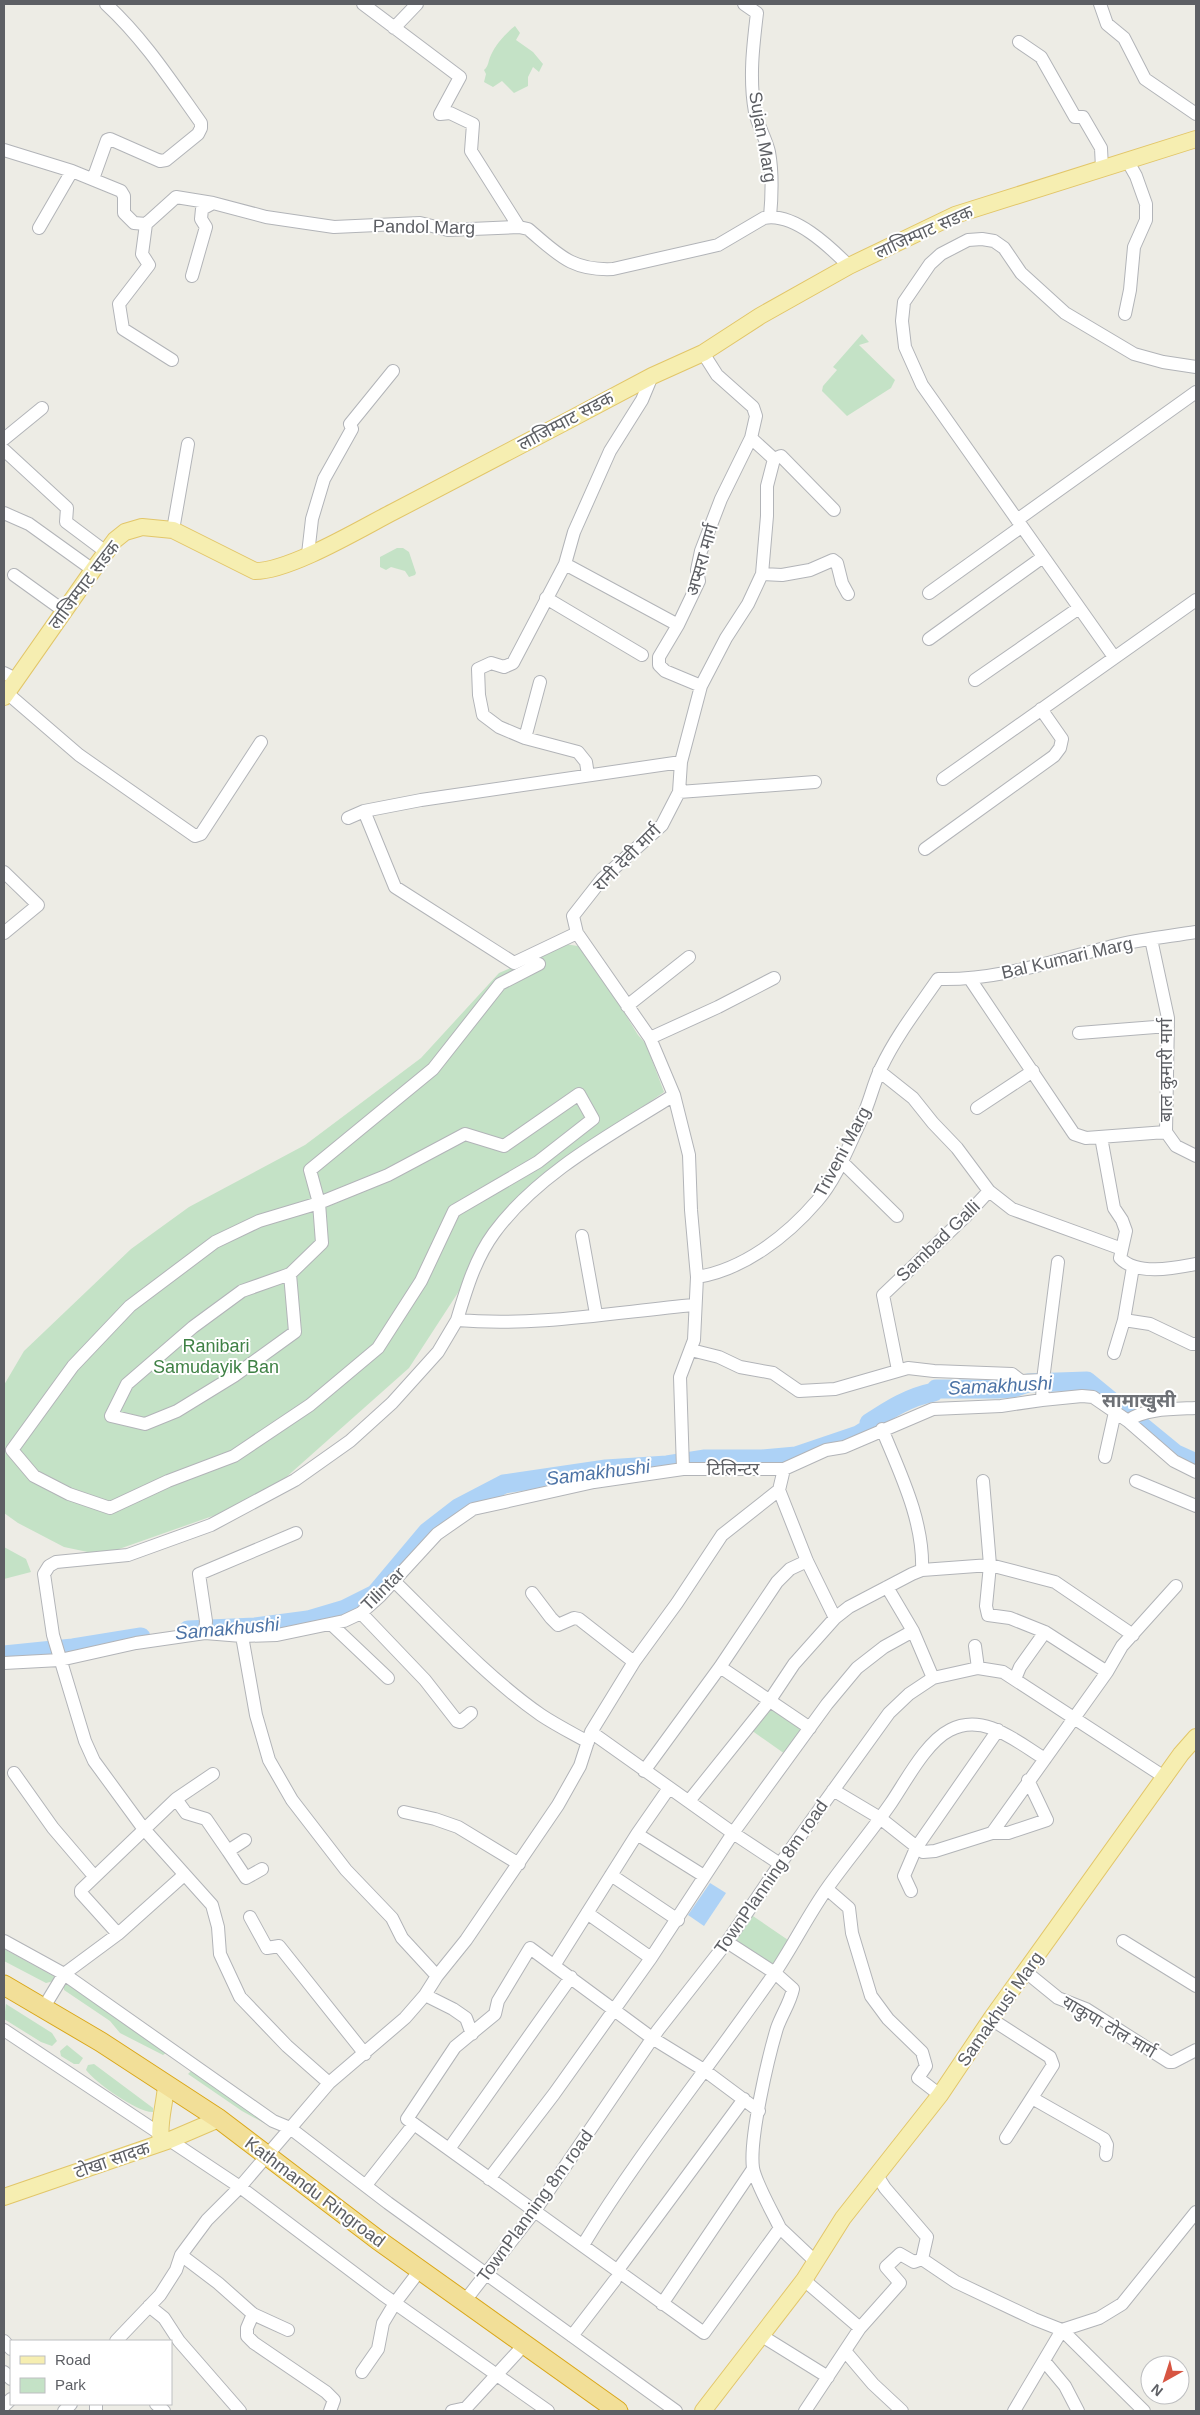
<svg xmlns="http://www.w3.org/2000/svg" width="1200" height="2415" font-family="Helvetica,'Noto Sans Devanagari',sans-serif">
<style>
.green{fill:#c4e2c6}
.water{fill:#add2f6}
.lines{fill:none;stroke-linecap:round;stroke-linejoin:round}
.river{stroke:#add2f6;stroke-width:19}
.minor-casing{stroke:#b2b4b8;stroke-width:14}
.major-casing{stroke:#e2c669;stroke-width:18}
.highway-casing{stroke:#daa719;stroke-width:21}
.minor{stroke:#fff;stroke-width:12}
.major{stroke:#f6eeb1;stroke-width:16}
.highway{stroke:#f2df98;stroke-width:19}
.labels{text-anchor:middle;stroke-width:4;stroke-linejoin:round;paint-order:stroke}
.street-label{font-size:18px;fill:#5d5f64;stroke:#fff}
.park-label{font-size:18px;fill:#3f8145;stroke:#fff}
.water-label{font-size:19px;font-style:italic;fill:#4c73a6;stroke:#fff}
.neighbourhood-label{font-size:19px;font-weight:bold;fill:#6e7176;stroke:#fff}
</style>
<rect width="100%" height="100%" fill="#edece5"/>
<!-- green -->
<path class="green" d="M 515,26 L 520,33 L 516,40 L 533,52 L 543,64 L 539,72 L 533,67 L 528,77 L 528,86 L 514,93 L 502,81 L 493,87 L 484,82 L 486,74 L 484,70 C 489,66 488,61 491,55 C 496,44 506,33 515,26 Z
M 862,334 L 869,342 L 859,345 L 895,380 L 891,388 L 847,416 L 822,391 L 823,386 L 837,370 L 833,367 Z
M 397,548 L 403,548 L 409,552 L 416,573 L 415,575 L 409,577 L 405,571 L 391,567 L 386,570 L 380,567 L 380,557 Z
M 565,944 L 584,947 L 638,1035 L 646,1044 L 664,1092 L 526,1188 L 409,1368 L 283,1480 L 224,1512 L 102,1555 L 64,1547 L 18,1523 L 4,1513 L 4,1385 L 24,1351 L 131,1249 L 189,1207 L 305,1145 L 421,1058 L 499,973 Z
M 4,1547 L 26,1559 L 31,1572 L 4,1579 Z
M 771,1703 L 804,1728 L 785,1754 L 751,1730 Z
M 750,1914 L 788,1940 L 773,1966 L 735,1941 Z
M 4,1949 L 55,1977 L 54,1981 L 46,1983 L 4,1961 Z
M 64,1982 L 166,2053 L 163,2055 L 120,2033 L 110,2021 L 64,1990 Z
M 6,2004 L 52,2033 L 57,2041 L 52,2046 L 41,2042 L 4,2019 Z
M 67,2045 L 83,2058 L 79,2064 L 74,2064 L 61,2056 L 60,2051 Z
M 94,2064 L 153,2108 L 153,2112 C 138,2113 96,2083 86,2070 L 88,2065 Z
M 191,2071 L 273,2128 L 242,2111 L 188,2074 Z"/>
<!-- water -->
<path class="water" d="M 710,1883 L 726,1893 L 704,1926 L 688,1915 Z"/>
<g class="lines">
<!-- river -->
<path class="river" d="M 188,1630 L 255,1627 L 308,1620 L 345,1609 L 375,1594 L 427,1532 L 458,1508 L 504,1484 L 606,1469 L 667,1465 L 705,1459 L 762,1459 L 796,1456 L 858,1435 L 871,1427 L 869,1423 C 890,1409 909,1397 934,1392 L 936,1389 L 997,1389 L 1013,1388 L 1028,1383 L 1087,1381 L 1176,1454 L 1196,1463
M 4,1655 L 73,1648 L 141,1637"/>
<!-- minor casing -->
<g class="minor-casing">
<path id="minor" d="M 363,4 L 460,77 L 440,114 L 450,113 L 473,124 L 471,151 L 519,227
M 744,4 L 757,13 C 753,46 749,79 755,112 C 758,126 766,139 769,152 C 773,174 772,195 770,217
M 1100,4 L 1107,24 L 1124,38 L 1145,79 L 1196,114
M 394,28 L 417,4
M 1019,42 L 1041,57 L 1075,117 L 1083,117 L 1101,148 L 1102,168
M 4,150 L 72,171 L 121,191 L 124,196 L 124,213 L 134,223 L 146,224 L 176,197 L 213,203 L 266,217 L 334,227 L 420,223 L 448,230 L 519,227 L 528,229 C 558,254 571,271 613,269 L 718,245 L 764,218 C 794,212 830,247 849,266
M 93,179 L 107,140 L 110,139 L 160,161 L 166,160 L 198,134 L 201,128 L 201,123 C 171,81 144,39 106,4
M 146,224 L 142,254 L 149,265 L 119,304 L 123,329 L 172,360
M 39,228 L 72,171
M 192,276 L 206,227 L 201,219 L 202,209 L 213,203
M 1125,314 L 1130,290 L 1134,247 L 1146,220 L 1146,204 L 1136,176 L 1127,160
M 4,439 L 42,408
M 4,450 L 67,508 L 66,522 L 106,552
M 774,459 L 781,456 L 834,510
M 4,513 L 29,524 L 93,570
M 1017,520 L 1196,392
M 173,530 L 188,444
M 308,554 L 312,519 L 324,479 L 352,429 L 350,424 L 393,371
M 565,564 L 678,625
M 762,574 L 782,575 L 810,570 L 833,560 L 837,563 L 842,583 L 848,594
M 14,575 L 64,611
M 929,593 L 1021,527
M 546,598 L 642,655
M 929,639 L 1043,557
M 1114,657 L 922,385 L 905,347 L 902,321 L 904,302 L 930,264 L 941,254 L 968,240 L 982,239 L 994,241 L 1004,248 L 1021,273 L 1065,313 L 1134,354 L 1163,362 L 1196,367
M 4,673 L 16,679
M 975,680 L 1079,608
M 701,686 L 665,671 L 659,665 L 659,657 L 678,625 L 699,581 L 697,570 L 701,551 L 721,499 L 751,438
M 7,693 L 79,755 L 195,836 L 201,834 L 261,742
M 525,738 L 540,682
M 588,775 L 586,762 L 578,752 L 525,738 L 499,727 L 483,715 L 479,695 L 478,669 L 491,663 L 504,667 L 513,663 L 565,564 L 574,532 L 610,451 L 642,400 L 652,376
M 943,779 L 1196,600
M 679,792 L 815,782
M 364,811 L 395,887 L 514,963 L 577,933
M 348,818 L 364,811 L 421,800 L 681,762
M 925,849 L 1054,756 L 1060,748 L 1062,739 L 1041,709
M 4,872 L 38,905 L 4,933
M 1151,939 L 1168,1018 L 1166,1132 L 1176,1146 L 1196,1156
M 970,979 L 1074,1134 L 1086,1138 L 1166,1132
M 627,1006 L 689,957
M 1079,1033 L 1168,1026
M 650,1038 L 718,1007 L 774,978
M 879,1071 L 913,1098 L 933,1123 L 957,1148 L 989,1191
M 977,1108 L 1033,1071
M 1101,1137 L 1114,1208 L 1122,1220 L 1126,1231 L 1122,1249
M 841,1161 L 897,1216
M 582,1236 L 596,1314
M 290,1274 L 295,1332 L 234,1376 L 177,1411 L 145,1424 L 111,1416 L 127,1384 L 193,1327 L 242,1291 L 290,1274 L 322,1243 L 319,1203 L 259,1221 L 215,1242 L 130,1306 L 73,1366 L 12,1450 L 34,1476 L 69,1494 L 110,1508 L 168,1481 L 234,1456 L 310,1405 L 378,1348 L 421,1281 L 454,1211 L 538,1162 L 593,1119 L 579,1094 L 504,1146 L 465,1134 L 388,1175 L 319,1203 L 310,1170 L 433,1069 L 500,984 L 539,964
M 697,1277 C 743,1270 787,1236 817,1201 C 837,1178 849,1145 862,1118 C 870,1102 873,1084 881,1068 C 896,1036 918,1008 938,979 C 1000,981 1061,958 1121,944 C 1145,939 1171,936 1196,932
M 457,1320 C 466,1290 475,1259 494,1233 C 538,1173 612,1134 674,1095
M 1124,1320 L 1150,1324 L 1192,1344 L 1196,1344
M 691,1350 L 719,1357 L 740,1367 L 773,1373 L 799,1391 L 835,1389 L 908,1368 L 934,1371 L 1012,1374 L 1021,1381 L 1043,1380
M 1114,1353 L 1124,1320 L 1133,1267
M 898,1370 L 883,1295 L 965,1217 L 989,1191 L 1012,1209 L 1122,1249 L 1120,1258 C 1137,1276 1175,1268 1196,1264
M 1042,1400 L 1043,1380 L 1058,1262
M 1128,1421 C 1143,1408 1177,1409 1196,1408
M 882,1429 C 900,1473 924,1521 922,1570
M 1105,1457 L 1115,1412
M 683,1469 L 680,1377 L 694,1340 L 697,1277 L 691,1210 L 689,1155 L 674,1095 L 650,1038 L 577,933 L 573,916 L 602,879 L 662,825 L 679,792 L 681,762 L 701,686 L 726,638 L 748,604 L 762,574 L 767,516 L 767,486 L 774,459 L 751,438 L 756,416 L 753,407 L 717,375 L 703,353
M 983,1481 L 990,1565 L 986,1606 L 988,1615 L 1010,1618 L 1045,1632 L 1107,1672
M 1136,1481 L 1196,1506
M 779,1490 L 807,1561 L 835,1618
M 393,1580 C 439,1625 489,1679 541,1715 C 556,1725 572,1733 588,1742
M 887,1587 L 913,1631 L 933,1678
M 532,1593 L 551,1618 L 558,1625 L 574,1618 L 579,1619 L 634,1662
M 361,1613 L 425,1680 L 457,1721 L 460,1722 L 471,1713
M 331,1624 L 388,1678
M 205,1633 L 206,1621 L 199,1574 L 296,1533
M 242,1636 L 256,1715 L 269,1760 L 292,1800 L 346,1870 L 392,1918 L 402,1938 L 437,1976
M 975,1646 L 978,1668
M 4,1663 L 60,1660 L 136,1643 L 205,1633 L 242,1636 L 277,1635 L 344,1621 L 361,1613 L 380,1596 L 437,1534 L 473,1509 L 594,1482 L 683,1469 L 784,1469 L 826,1450 L 844,1447 L 933,1409 L 1001,1406 L 1042,1400 L 1082,1396 L 1093,1397 L 1128,1421 L 1174,1461 L 1196,1472
M 720,1667 L 810,1728
M 1015,1679 L 1020,1667 L 1045,1632
M 591,1732 L 733,1833 L 780,1864
M 644,1771 L 720,1667 L 777,1582 L 790,1569 L 807,1561
M 14,1773 L 53,1828 L 94,1876
M 833,1790 L 880,1818 L 923,1852 L 935,1851 L 992,1833 L 1008,1833 L 1047,1820 L 1028,1780
M 176,1799 L 213,1774
M 689,1801 L 770,1700 L 794,1664 L 835,1618 L 849,1607 L 912,1574 L 922,1570 L 990,1565 L 1055,1582 L 1133,1635
M 404,1812 L 435,1819 L 458,1827 L 519,1864
M 992,1833 L 1107,1672 L 1122,1646 L 1176,1586
M 637,1834 L 704,1876
M 228,1851 L 246,1878 L 262,1869
M 611,1875 L 678,1920
M 827,1889 L 849,1908 L 852,1933 L 871,1996 L 888,2019 L 922,2052 L 926,2066 L 918,2078 L 940,2095
M 911,1891 L 904,1876 L 916,1848 L 998,1730
M 587,1913 L 651,1958
M 250,1917 L 267,1948 L 279,1946 L 365,2054
M 118,1934 L 81,1893 L 81,1890 L 176,1799 L 186,1813 L 206,1819 L 228,1851 L 245,1840
M 4,1941 L 64,1974 L 273,2121 L 290,2128 L 388,2203 L 676,2411
M 1123,1941 L 1196,1986
M 727,1942 L 775,1973 L 793,1989 C 790,2003 782,2014 777,2028 C 768,2058 749,2139 753,2168 C 756,2184 773,2213 780,2228 L 704,2333 L 407,2119 L 455,2047 L 495,2014 L 498,2001 L 530,1948 L 652,2038 L 704,2070 L 759,2111
M 555,1964 L 637,1834 L 669,1788
M 1026,1972 L 1058,1998 L 1086,2009 L 1169,2062 L 1173,2062 L 1196,2050
M 425,1995 L 453,2009 L 466,2018 L 472,2034
M 44,2007 L 64,1974 L 118,1934 L 184,1875
M 991,2019 L 1050,2057 L 1053,2065 L 1006,2138
M 4,2030 L 240,2187 L 382,2294 L 548,2411
M 329,2083 L 287,2046 L 240,1997 L 220,1954 L 218,1927 L 212,1905 L 143,1828 L 94,1761 L 85,1741 L 53,1635 L 44,1574 L 49,1566 L 56,1562 L 128,1555 L 211,1525 L 295,1480 L 350,1441 L 392,1403 L 438,1352 L 457,1320 C 536,1327 616,1312 694,1305
M 1032,2098 L 1104,2139 L 1107,2145 L 1106,2155
M 449,2149 L 571,1977
M 489,2179 L 554,2094 L 651,1958 L 733,1833 L 827,1704 L 857,1668 L 884,1647 L 913,1631
M 366,2185 L 414,2124
M 780,2228 L 816,2262
M 583,2245 C 641,2150 711,2065 774,1974 C 793,1946 808,1915 828,1887 C 848,1859 871,1832 891,1803 C 906,1781 926,1742 950,1730 C 984,1712 1017,1742 1045,1759
M 181,2255 L 218,2283 L 253,2314 L 247,2328 L 247,2336 L 254,2343 L 326,2392 L 334,2400 L 330,2411
M 922,2259 L 956,2282 L 1034,2319 L 1062,2330 L 1144,2411
M 617,2271 L 744,2099
M 804,2280 L 860,2328
M 464,2302 L 534,2212 L 658,2030 L 727,1942 L 780,1864 L 889,1713 L 909,1694 L 933,1678 L 978,1668 L 1003,1672 L 1166,1778
M 662,2304 L 753,2169
M 149,2306 L 164,2318 L 179,2341 L 240,2411
M 253,2314 L 288,2330
M 572,2336 L 615,2280
M 762,2336 L 828,2377
M 4,2341 L 11,2349
M 116,2341 L 160,2295 L 176,2270 L 181,2255 L 207,2220 L 240,2187 L 329,2083 L 405,2018 L 425,1995 L 437,1976 L 466,1940 L 558,1805 L 580,1766 L 591,1732 L 634,1662 L 677,1603 L 722,1535 L 779,1490 L 784,1469
M 845,2351 L 873,2384 L 902,2411
M 1045,2362 L 1065,2386 L 1078,2411
M 4,2372 L 11,2379
M 362,2372 L 378,2349 L 383,2323 L 395,2303 L 420,2270
M 156,2404 L 164,2411
M 4,2406 L 11,2399
M 64,2411 L 71,2404
M 96,2411 L 96,2404
M 452,2411 L 466,2408 L 524,2345
M 805,2411 L 860,2328 L 900,2283 L 886,2267 L 900,2254 L 914,2262 L 922,2259 L 927,2237 L 885,2188 L 878,2177
M 1014,2411 L 1062,2330 L 1099,2318 L 1122,2304 L 1196,2212"/>
</g>
<!-- major casing -->
<g class="major-casing">
<path id="major" d="M 4,697 L 93,570 L 115,540 L 125,532 L 142,527 L 173,530 L 255,571 C 290,571 360,529 393,512 C 479,467 566,422 652,376 L 703,353 L 760,316 L 849,266 L 955,215 L 1196,139
M 161,2143 C 158,2123 165,2104 166,2085
M 4,2197 L 170,2140 L 219,2119
M 703,2411 L 804,2280 L 843,2218 L 940,2095 L 991,2019 L 1181,1754 L 1196,1737"/>
</g>
<!-- highway casing -->
<g class="highway-casing">
<path id="highway" d="M 4,1985 L 101,2042 L 219,2119 L 378,2240 L 618,2411"/>
</g>
<!-- minor -->
<use href="#minor" class="minor"/>
<!-- major -->
<use href="#major" class="major"/>
<!-- highway -->
<use href="#highway" class="highway"/>
</g>
<g class="labels">
<!-- street labels -->
<g class="street-label">
<text transform="translate(763 137) rotate(80)" y="6">Sujan Marg</text>
<text transform="translate(424 227) rotate(1)" y="6">Pandol Marg</text>
<text transform="translate(924 232) rotate(-24)" y="6">लाजिम्पाट सडक</text>
<text transform="translate(566 421) rotate(-28)" y="6">लाजिम्पाट सडक</text>
<text transform="translate(702 560) rotate(-74)" y="6">अप्सरा मार्ग</text>
<text transform="translate(84 585) rotate(-53)" y="6">लाजिम्पाट सडक</text>
<text transform="translate(627 858) rotate(-45)" y="6">रानी देवी मार्ग</text>
<text transform="translate(1067 958) rotate(-13)" y="6">Bal Kumari Marg</text>
<text transform="translate(1166 1070) rotate(-90)" y="6">बाल कुमारी मार्ग</text>
<text transform="translate(842 1152) rotate(-62)" y="6">Triveni Marg</text>
<text transform="translate(938 1241) rotate(-44)" y="6">Sambad Galli</text>
<text x="733" y="1475">टिलिन्टर</text>
<text transform="translate(383 1589) rotate(-45)" y="6">Tilintar</text>
<text transform="translate(771 1877) rotate(-55)" y="6">TownPlanning 8m road</text>
<text transform="translate(1000 2009) rotate(-55)" y="6">Samakhusi Marg</text>
<text transform="translate(1109 2027) rotate(30)" y="6">याकुपा टोल मार्ग</text>
<text transform="translate(112 2160) rotate(-19)" y="6">टोखा सादक</text>
<text transform="translate(315 2192) rotate(37)" y="6">Kathmandu Ringroad</text>
<text transform="translate(535 2206) rotate(-54)" y="6">TownPlanning 8m road</text>
</g>
<!-- park labels -->
<g class="park-label">
<text x="216" y="1352">Ranibari<tspan x="216" dy="21">Samudayik Ban</tspan></text>
</g>
<!-- water labels -->
<g class="water-label">
<text transform="translate(1000 1385) rotate(-3)" y="7">Samakhushi</text>
<text transform="translate(598 1472) rotate(-7)" y="7">Samakhushi</text>
<text transform="translate(227 1628) rotate(-5)" y="7">Samakhushi</text>
</g>
<!-- neighbourhood labels -->
<g class="neighbourhood-label">
<text x="1139" y="1407">सामाखुसी</text>
</g>
</g>
<!-- border -->
<rect width="1200" height="2415" fill="none" stroke="#5d5f64" stroke-width="10"/>
<!-- legend -->
<rect x="10" y="2340" width="162" height="65" fill="#ffffff" stroke="#bebfc1"/>
<rect x="20" y="2356" width="25" height="8" fill="#f6eeb1" stroke="#bebfc1"/>
<text x="55" y="2365" font-size="15" fill="#5d5f64">Road</text>
<rect x="20" y="2378" width="25" height="15" fill="#c4e2c6" stroke="#bebfc1"/>
<text x="55" y="2390" font-size="15" fill="#5d5f64">Park</text>
<!-- north arrow -->
<g transform="translate(1165 2380) rotate(219)"><circle r="24" fill="#ffffff" stroke="#bebfc1"/>
<path d="M0-4L9 19L0 12L-9 19Z" fill="#d75542"/>
<text y="-8" font-size="14" font-weight="bold" text-anchor="middle" fill="#5d5f64">N</text>
</g>
</svg>
